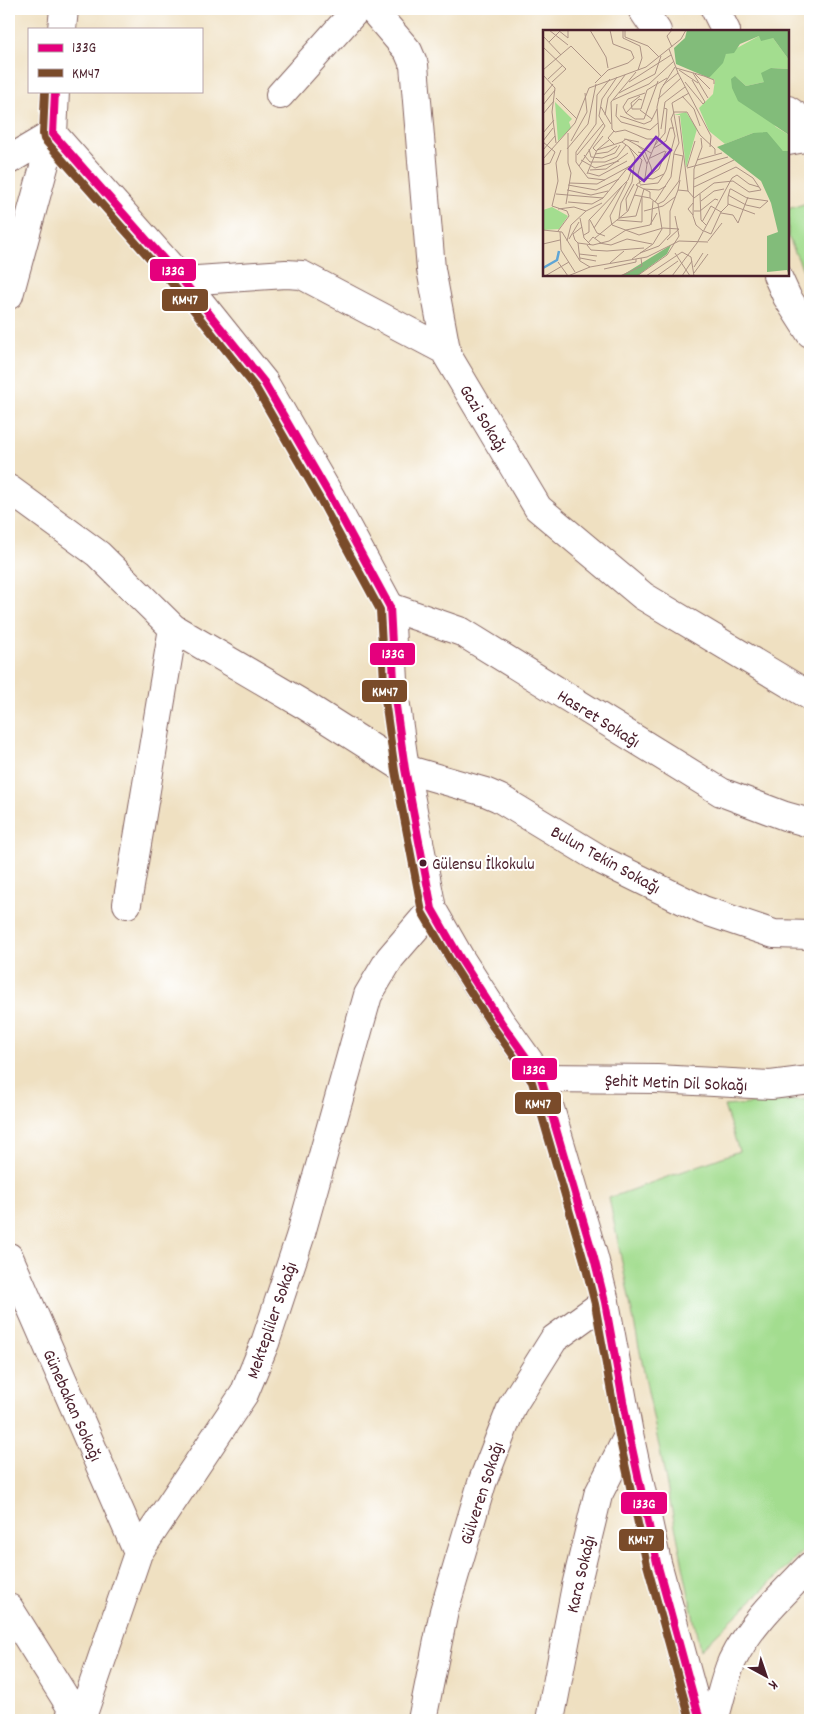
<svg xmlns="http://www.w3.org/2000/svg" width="819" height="1729" font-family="Dekko,sans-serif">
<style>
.green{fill:#a3dd8f;stroke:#767e5d}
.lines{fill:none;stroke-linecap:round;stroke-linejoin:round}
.minor-casing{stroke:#846360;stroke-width:30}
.tertiary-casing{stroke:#846360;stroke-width:30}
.minor{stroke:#fff;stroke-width:28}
.tertiary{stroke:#fff;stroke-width:28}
.bus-1-casing{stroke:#fff;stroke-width:11}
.bus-2-casing{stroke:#fff;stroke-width:11}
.bus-1{stroke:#e5007d;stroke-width:8}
.bus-2{stroke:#7a4b2a;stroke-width:8}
.bus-dot{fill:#4a1f2b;stroke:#fff;stroke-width:2}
.labels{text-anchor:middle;stroke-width:4;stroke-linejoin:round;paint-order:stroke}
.bus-label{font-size:17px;fill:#4a1f2b;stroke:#fff;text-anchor:start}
.street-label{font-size:18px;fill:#4a1f2b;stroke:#fff}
.inset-river{fill:none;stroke:#5fa5d5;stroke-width:2.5}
.inset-road{fill:none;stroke:#ad9385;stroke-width:1}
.view{fill:#7b2cbf;fill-opacity:0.15;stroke:#7b2cbf;stroke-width:2.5}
.inset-edge{fill:none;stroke:#4a1f2b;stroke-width:2.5}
.line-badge{stroke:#fff;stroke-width:2}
.badge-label{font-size:14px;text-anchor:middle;font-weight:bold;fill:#fff}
</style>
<rect width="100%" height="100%" fill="#fff"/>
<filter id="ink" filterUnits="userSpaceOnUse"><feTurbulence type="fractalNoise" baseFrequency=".02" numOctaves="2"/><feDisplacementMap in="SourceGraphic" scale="10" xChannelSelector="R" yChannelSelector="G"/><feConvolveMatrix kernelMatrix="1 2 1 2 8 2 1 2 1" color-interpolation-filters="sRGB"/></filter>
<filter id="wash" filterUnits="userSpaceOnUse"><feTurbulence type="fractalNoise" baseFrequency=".0096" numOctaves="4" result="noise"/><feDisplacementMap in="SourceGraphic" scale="20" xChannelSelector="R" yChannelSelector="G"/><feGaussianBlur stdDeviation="1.12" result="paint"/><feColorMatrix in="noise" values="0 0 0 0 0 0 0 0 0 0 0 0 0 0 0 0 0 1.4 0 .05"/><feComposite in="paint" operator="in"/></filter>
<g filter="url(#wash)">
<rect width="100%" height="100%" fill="#efe0c1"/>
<!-- green -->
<path class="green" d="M 810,202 L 810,286 L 788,236 L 788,209 Z
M 810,1099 L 810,1545 L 700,1650 L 609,1198 L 739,1151 L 724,1106 Z"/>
</g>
<g filter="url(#ink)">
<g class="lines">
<!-- minor casing -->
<g class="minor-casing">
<path id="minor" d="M 372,9 L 408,51 L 414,65 L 431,269 L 447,355 L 538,508 L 643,596 L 810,696
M 715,9 L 726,31
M 280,95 L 357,9
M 788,110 L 804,121 L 810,124
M 9,160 L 53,134
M 777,275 L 787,297 L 810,333
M 183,281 L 286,274 L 302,275 L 446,351
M 9,295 L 53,134
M 9,489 L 98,554 L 173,628 L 306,706 L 405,769 L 485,792 L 499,798 L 603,861 L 703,910 L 774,934 L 810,935
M 390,607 L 462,632 L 721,792 L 785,816 L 810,823
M 127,904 L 173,628
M 541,1078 L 657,1079 L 771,1085 L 810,1080
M 9,1257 L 138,1553
M 9,1608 L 79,1720
M 81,1720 L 138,1553 L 244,1394 L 265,1343 L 300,1237 L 368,995 L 390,958 L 432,909
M 422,1720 L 444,1611 L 482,1483 L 512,1406 L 554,1339 L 605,1302
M 550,1720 L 576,1586 L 598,1495 L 629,1434
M 714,1720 C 720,1701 724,1679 732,1661 C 750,1624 782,1595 810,1566"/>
</g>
<!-- tertiary casing -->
<g class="tertiary-casing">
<path id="tertiary" d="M 642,9 L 657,31
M 62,29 L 64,9
M 55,91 L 53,134 L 183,281 L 264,382 L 330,496 L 390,607 L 395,699 L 405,769 L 432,909 L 460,958 L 501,1022 L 541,1078 L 594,1258 L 605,1302 L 629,1434 L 657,1563 L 700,1720
M 788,141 L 810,137"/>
</g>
<!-- minor -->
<use href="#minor" class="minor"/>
<!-- tertiary -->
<use href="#tertiary" class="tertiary"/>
<!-- bus-1 casing -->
<g class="bus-1-casing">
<path id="bus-1" d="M 55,91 L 53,134 L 183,281 L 264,382 L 330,496 L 390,607 L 395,699 L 405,769 L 432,909 L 460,958 L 501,1022 L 541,1078 L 594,1258 L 605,1302 L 629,1434 L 657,1563 L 700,1720"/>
</g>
<!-- bus-2 casing -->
<g class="bus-2-casing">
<path id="bus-2" d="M 45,91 L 43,134 L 44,139 L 175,287 L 256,388 L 321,501 L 380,610 L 385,700 L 395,771 L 422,912 L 452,963 L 493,1027 L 532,1082 L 584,1261 L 595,1304 L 619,1436 L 647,1565 L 690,1720"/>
</g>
<!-- bus-1 -->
<use href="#bus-1" class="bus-1"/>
<!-- bus-2 -->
<use href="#bus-2" class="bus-2"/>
</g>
</g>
<!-- markers -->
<circle class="bus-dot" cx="423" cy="863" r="4.5"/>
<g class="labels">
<!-- bus labels -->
<g class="bus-label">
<text x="432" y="869">Gülensu İlkokulu</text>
</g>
<!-- street labels -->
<g class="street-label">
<text transform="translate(484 418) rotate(59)" y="6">Gazi Sokağı</text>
<text transform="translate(599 718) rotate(32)" y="6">Hasret Sokağı</text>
<text transform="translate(606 859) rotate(29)" y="6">Bulun Tekin Sokağı</text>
<text transform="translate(676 1082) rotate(2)" y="6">Şehit Metin Dil Sokağı</text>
<text transform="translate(271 1320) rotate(-71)" y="6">Mektepliler Sokağı</text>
<text transform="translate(73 1405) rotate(66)" y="6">Günebakan Sokağı</text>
<text transform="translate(481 1493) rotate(-72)" y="6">Gülveren Sokağı</text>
<text transform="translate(580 1574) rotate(-77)" y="6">Kara Sokağı</text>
</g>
</g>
<!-- overview -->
<g transform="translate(543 30)">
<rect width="246" height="246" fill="#efe0c1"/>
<path d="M 216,6 L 230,8 L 246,30 L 246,39 L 228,38 L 221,52 L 203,56 L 192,46 L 233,97 L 246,105 L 246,121 L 240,121 L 210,103 L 182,114 L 166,101 L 156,78 L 170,64 L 172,50 L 166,48 L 183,24 ZM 12,72 L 29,89 L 26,92 L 28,98 L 15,111 ZM 143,82 L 154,99 L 143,138 L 137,85 L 131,85 ZM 9,177 L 25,186 L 16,199 L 0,200 L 0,180 Z" fill="#a3dd8f"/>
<path d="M 144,0 L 246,0 L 246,30 L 230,8 L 218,11 L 216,6 L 197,14 L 191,23 L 183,24 L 180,33 L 166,48 L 133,34 L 131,18 L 142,8 ZM 228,38 L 246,39 L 246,105 L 195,71 L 189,58 L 188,49 L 192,46 L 203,56 L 221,52 L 218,43 ZM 224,102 L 240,121 L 246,121 L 246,246 L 244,240 L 224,242 L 224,206 L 235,202 L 228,173 L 218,151 L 174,117 L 210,103 ZM 128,215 L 124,224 L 94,246 L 78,246 Z" fill="#82bc7a"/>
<path class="inset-river" d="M 0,238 L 14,230 L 16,221"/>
<path class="inset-road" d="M 6,0 L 25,15M 15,0 L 25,8 L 25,0M 47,0 L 63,27 L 65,38M 80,0 L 80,8 L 97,16 L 99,28 L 95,40M 82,0 L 82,7 L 105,16 L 116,27M 0,6 L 18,25M 6,12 L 18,0M 0,17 L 23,39 L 9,52M 129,17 L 124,6 L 129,0M 126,19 L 135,43 L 168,106 L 167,117M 133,38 L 161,46 L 171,50 L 171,54M 0,40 L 28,16 L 58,46M 136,40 L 155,53M 93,42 L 68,72 L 69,99 L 72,102 L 82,100 L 104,109 L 115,109M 150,43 L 165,68M 112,44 L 118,26M 152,44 L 167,59M 0,45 L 12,58 L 9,82 L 13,113M 5,49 L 20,35M 149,50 L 162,72M 86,52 L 128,25M 142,52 L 160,74 L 162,72M 52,53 L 65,40 L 85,33 L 91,28 L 88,21 L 70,14 L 67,0M 120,55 L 135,43M 76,63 L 112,44M 102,63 L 85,69 L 80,77 L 83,83 L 92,89 L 101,89 L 115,51M 0,66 L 10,54M 97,66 L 88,73 L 89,79 L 98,79 L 104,60 L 124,48M 139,66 L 151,79 L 157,96M 13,68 L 34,89M 115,69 L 138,48M 70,70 L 106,54 L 131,31M 74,74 L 73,86 L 78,92 L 107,100 L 115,93M 0,75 L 12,60M 58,77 L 68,94M 97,80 L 109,89M 83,83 L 96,69 L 99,70M 0,84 L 11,71M 62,85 L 65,68 L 82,45M 77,86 L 101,94 L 108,91 L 114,79M 136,86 L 145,161 L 151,168 L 171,153 L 190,151 L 206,162 L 218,160 L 210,148 L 193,137 L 151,157M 118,99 L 122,72 L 142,57M 71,101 L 65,108 L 71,114M 0,103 L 11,90M 158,108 L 159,117 L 151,139 L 150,186 L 153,195 L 160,201M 81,109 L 96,112M 0,111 L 10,98M 28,111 L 44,82 L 42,63M 0,112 L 12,122 L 7,133 L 0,135M 79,112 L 83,109 L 108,123M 94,115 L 102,122 L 108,137 L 109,144 L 103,148M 112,115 L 122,103 L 124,79 L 121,78M 86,117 L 99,130 L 95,144 L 97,154M 111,118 L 123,111 L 127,98 L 131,98M 24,119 L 45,94 L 53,54M 46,119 L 48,127 L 59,128 L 72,123 L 77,115M 0,120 L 12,106M 54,120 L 66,110M 53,121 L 50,118 L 60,106M 95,122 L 99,123 L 104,134M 52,124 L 65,122 L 74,116M 34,125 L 60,94M 41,125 L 47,132 L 62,132 L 74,127 L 83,115M 107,128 L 122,121M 0,129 L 32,93 L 46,58 L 103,37 L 138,9 L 143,0M 38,130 L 52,138 L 76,131M 154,130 L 179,123M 36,136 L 62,96 L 56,86 L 59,69 L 74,47M 144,137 L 152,111M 144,138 L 185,127M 47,140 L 63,139 L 85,123M 45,143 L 56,146 L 84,131M 44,144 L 54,120 L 79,112 L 86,117 L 92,128 L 89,152 L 78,173 L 76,188M 109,144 L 116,139 L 123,121M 102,148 L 110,149 L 121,144 L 123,140 L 132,106 L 128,89 L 131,82 L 144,82 L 157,105 L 172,119 L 172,124M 151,149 L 191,130M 62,150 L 45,148 L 33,132 L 33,122 L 53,94 L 54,65 L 67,49M 137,150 L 135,160 L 145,161M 26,153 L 54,154 L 87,136M 25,155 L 53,160 L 76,149M 93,155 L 102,148 L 104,134 L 116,105 L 114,77 L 118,59 L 132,37M 97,155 L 115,153 L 121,144M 24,160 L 48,165 L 65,161M 13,164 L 60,168 L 86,136M 157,164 L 158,190 L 163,195M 91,165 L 107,168M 158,171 L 171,161 L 181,159M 25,172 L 49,174 L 60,168M 112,172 L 128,147 L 131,123 L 136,113 L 129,73 L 146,63M 150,173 L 145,179 L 150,185M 23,174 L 28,143 L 25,133 L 25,103M 115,174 L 121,171 L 136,151 L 140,126 L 131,124M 185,174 L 212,184M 9,176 L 15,151 L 13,133 L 18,120M 9,176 L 24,181 L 26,186 L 15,201M 15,179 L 31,177 L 43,181 L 59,173M 84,181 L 83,169 L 91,154M 101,181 L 120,176 L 132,167M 151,181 L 157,181 L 172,169 L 175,170M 178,182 L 185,175 L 185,167 L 187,159 L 188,159 L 204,168 L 225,171 L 217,178 L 203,175 L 185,165M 178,183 L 190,185 L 195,193 L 205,167M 37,188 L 41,208 L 48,215M 76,188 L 93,186 L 101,159 L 116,160 L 123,156M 47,190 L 54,203 L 62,206M 74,190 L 99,192 L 99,167M 159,192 L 168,176 L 178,182 L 168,204 L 161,201M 69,195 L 96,205 L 120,198 L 136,199M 69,195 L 67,186 L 84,152M 108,195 L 110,171M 39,197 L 30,204 L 32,210 L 35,213 L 50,215 L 66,211 L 83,200 L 107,195 L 114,183M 51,198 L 79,156M 0,200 L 19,202 L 37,231 L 47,237M 17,202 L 18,220 L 32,242M 41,205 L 46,202 L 46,190 L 85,150 L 88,142M 52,208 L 85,181 L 95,156M 26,209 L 36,192M 124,210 L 136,199M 24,211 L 28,195 L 43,181M 165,211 L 179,193M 35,213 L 37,230M 45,213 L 50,207 L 58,213M 56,213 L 68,215 L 84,209 L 109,214M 0,214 L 17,210M 44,215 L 48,220 L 64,221 L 101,218M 97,223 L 116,216 L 127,204 L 127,181 L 135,160M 132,223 L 147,246M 36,224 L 54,226M 37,228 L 53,231M 89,229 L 110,214 L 119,199 L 115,174 L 107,168 L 107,162 L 93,155M 15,232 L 25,246M 67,233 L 81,221M 47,237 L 104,227 L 136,211 L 165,212M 151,237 L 160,223M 61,239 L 93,232 L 93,229M 151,243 L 165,224M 2,246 L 26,232M 25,246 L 47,237M 77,246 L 99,236 L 98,228M 94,246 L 124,225 L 136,206 L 132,186M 103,246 L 139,222 L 148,227 L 151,246M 114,246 L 135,231M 129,246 L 154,213 L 189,148 L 194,145 L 206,154 L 216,157M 139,246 L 149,231"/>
<path class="view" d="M 113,107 L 128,120 L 101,151 L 86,139 Z"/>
<rect width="246" height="246" class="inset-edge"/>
</g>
<g class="line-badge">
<rect x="149" y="258" width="48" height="24" rx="5" fill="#e5007d"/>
<rect x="161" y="288" width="48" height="24" rx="5" fill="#7a4b2a"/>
<rect x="369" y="642" width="47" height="24" rx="5" fill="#e5007d"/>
<rect x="361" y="679" width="47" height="24" rx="5" fill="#7a4b2a"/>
<rect x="511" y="1057" width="47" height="24" rx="5" fill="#e5007d"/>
<rect x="514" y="1091" width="48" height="24" rx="5" fill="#7a4b2a"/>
<rect x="620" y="1491" width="48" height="24" rx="5" fill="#e5007d"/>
<rect x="618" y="1528" width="47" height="24" rx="5" fill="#7a4b2a"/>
</g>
<g class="badge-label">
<text x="173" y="275">133G</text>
<text x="185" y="304">KM47</text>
<text x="393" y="658">133G</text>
<text x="385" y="696">KM47</text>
<text x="534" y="1074">133G</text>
<text x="538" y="1108">KM47</text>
<text x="644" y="1508">133G</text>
<text x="641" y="1544">KM47</text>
</g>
<!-- margin -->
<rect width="819" height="1729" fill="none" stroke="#fff" stroke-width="30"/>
<!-- legend -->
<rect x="28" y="28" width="175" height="65" fill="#ffffff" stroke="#b7a5aa"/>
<rect x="38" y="44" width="25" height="8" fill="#e5007d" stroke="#b7a5aa"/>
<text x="72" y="52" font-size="15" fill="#4a1f2b">133G</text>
<rect x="38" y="69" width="25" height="8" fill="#7a4b2a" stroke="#b7a5aa"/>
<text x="72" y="78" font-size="15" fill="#4a1f2b">KM47</text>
<!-- north arrow -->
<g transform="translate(766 1676) rotate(140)" stroke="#ffffff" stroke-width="4" paint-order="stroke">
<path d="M0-4L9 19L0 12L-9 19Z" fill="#4a1f2b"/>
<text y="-8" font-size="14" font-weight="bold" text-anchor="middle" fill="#4a1f2b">K</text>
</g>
</svg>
